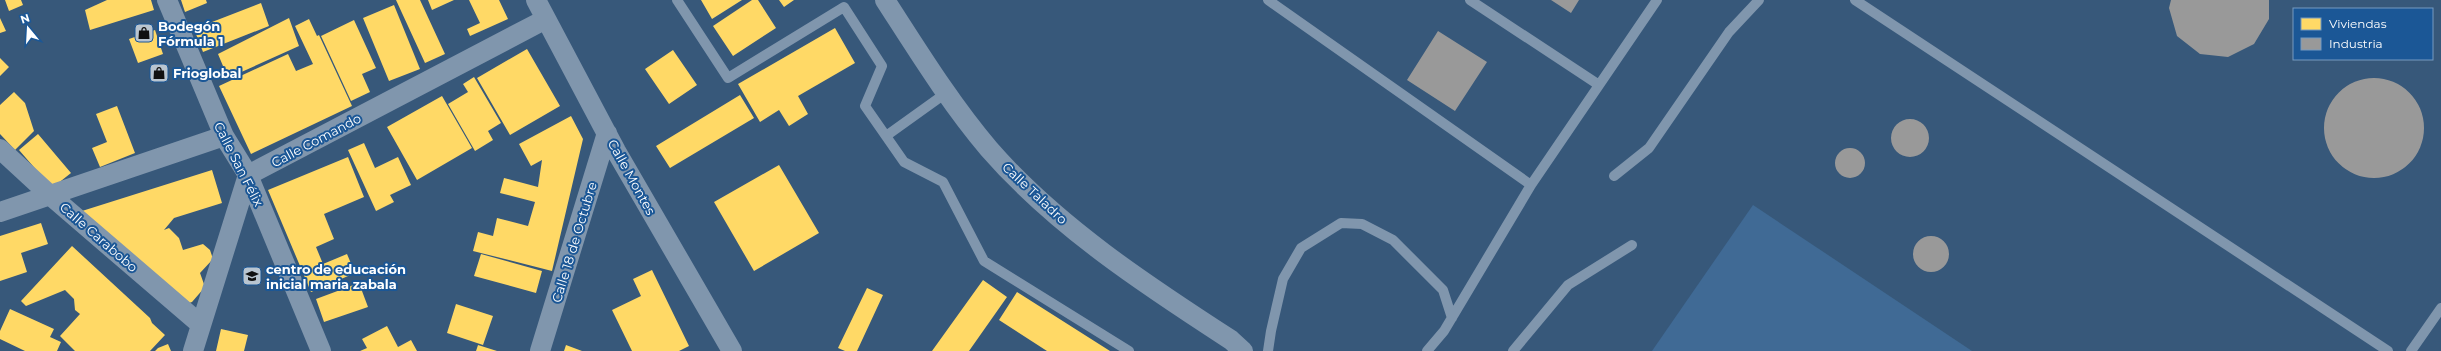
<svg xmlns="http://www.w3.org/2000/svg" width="2441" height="351" font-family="Montserrat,sans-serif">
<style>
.water{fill:#406a95}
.homes{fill:#ffd966}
.industry{fill:#999}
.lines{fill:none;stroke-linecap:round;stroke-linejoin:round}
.service{stroke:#8096ad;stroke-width:10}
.minor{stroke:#8096ad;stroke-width:20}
.labels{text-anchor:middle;stroke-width:4;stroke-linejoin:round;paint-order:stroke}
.poi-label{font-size:13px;font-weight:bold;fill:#fff;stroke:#1b5796;text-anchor:start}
.street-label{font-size:13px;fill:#fff;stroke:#1b5796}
</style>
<rect width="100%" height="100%" fill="#37587a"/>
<!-- water -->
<path class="water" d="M 1753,205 L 1972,351 L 1652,351 Z"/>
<!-- homes -->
<path class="homes" d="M 5,0 L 21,0 L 23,5 L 9,11 Z
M 107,0 L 151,0 L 154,10 L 90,30 L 85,10 Z
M 181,0 L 206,0 L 207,3 L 185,12 Z
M 396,0 L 420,0 L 445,54 L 425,63 Z
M 428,0 L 454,0 L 432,10 Z
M 469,0 L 499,0 L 508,19 L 470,36 L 467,29 L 480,23 Z
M 701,0 L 742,0 L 712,19 Z
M 752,0 L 758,0 L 776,28 L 733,56 L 713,26 Z
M 779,0 L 794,0 L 784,7 Z
M 261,3 L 269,26 L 203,52 L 194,29 Z
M 394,5 L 420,69 L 389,81 L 363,18 Z
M 0,18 L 6,31 L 0,33 Z
M 289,18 L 299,46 L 228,78 L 218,54 Z
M 309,19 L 317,36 L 319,35 L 352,106 L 251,154 L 219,86 L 288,54 L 296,71 L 313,64 L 295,26 Z
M 354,20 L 376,68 L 362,74 L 370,92 L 351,101 L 321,36 Z
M 835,28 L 855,63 L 798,96 L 808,114 L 789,126 L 779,110 L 760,122 L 738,84 Z
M 155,30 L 163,54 L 138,63 L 129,39 Z
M 527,49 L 560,106 L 510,135 L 477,78 Z
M 673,50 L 697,85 L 669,104 L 645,69 Z
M 0,58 L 9,67 L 0,76 Z
M 474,77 L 501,123 L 488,131 L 493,140 L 475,151 L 448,104 L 468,92 L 463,84 Z
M 14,92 L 25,103 L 34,131 L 15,150 L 0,134 L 0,105 Z
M 740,95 L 754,118 L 670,168 L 656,146 Z
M 442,96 L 472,148 L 417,180 L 387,127 Z
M 117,106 L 135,153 L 100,167 L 92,148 L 107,142 L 96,114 Z
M 571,116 L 583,139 L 552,271 L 473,251 L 478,232 L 493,236 L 497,218 L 528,226 L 535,202 L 500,193 L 504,178 L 538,187 L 542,160 L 531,166 L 519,144 Z
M 38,134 L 71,173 L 52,188 L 19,150 Z
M 364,143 L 375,168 L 398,157 L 411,185 L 390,195 L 394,202 L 376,211 L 348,150 Z
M 348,157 L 364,197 L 324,214 L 334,239 L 316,247 L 323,264 L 347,254 L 355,273 L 311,292 L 268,190 Z
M 779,165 L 819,233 L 754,271 L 714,202 Z
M 212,170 L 222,203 L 174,218 L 164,230 L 169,228 L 179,238 L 183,250 L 203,244 L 210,250 L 213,259 L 200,273 L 205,287 L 192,302 L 186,304 L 82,211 Z
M 41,223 L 48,244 L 21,253 L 27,272 L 0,281 L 0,236 Z
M 72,246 L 150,318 L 152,323 L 165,335 L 150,351 L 75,351 L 60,336 L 80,314 L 75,310 L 74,299 L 65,290 L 26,306 L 21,301 Z
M 481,254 L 542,271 L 536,293 L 474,276 Z
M 652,270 L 689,346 L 679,351 L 632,351 L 612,310 L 641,296 L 633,279 Z
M 983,280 L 1007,297 L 969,351 L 932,351 Z
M 359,283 L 368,307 L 324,322 L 316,299 Z
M 867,288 L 883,295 L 857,351 L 845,351 L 838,348 Z
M 1017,292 L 1110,351 L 1047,351 L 999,320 Z
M 456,304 L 493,316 L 483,345 L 447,333 Z
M 10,309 L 54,329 L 50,337 L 61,342 L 57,351 L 25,351 L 0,339 L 0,331 Z
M 387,326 L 398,347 L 411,340 L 417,351 L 360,351 L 367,348 L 362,339 Z
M 221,329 L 248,335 L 244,351 L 216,351 Z
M 168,344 L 171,351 L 155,351 L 158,348 Z
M 478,345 L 497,351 L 476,351 Z
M 566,345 L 582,351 L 564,351 Z"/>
<!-- industry -->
<path class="industry" d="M 1551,0 L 1579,0 L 1571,13 Z
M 2171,0 L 2269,0 L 2269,19 L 2254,44 L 2228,57 L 2200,54 L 2177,36 L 2169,8 Z
M 1438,31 L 1487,62 L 1455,111 L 1407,80 Z
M2324 128a50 50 0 1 1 100 0a50 50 0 1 1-100 0Z
M1891 138a19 19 0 1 1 38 0a19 19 0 1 1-38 0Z
M1835 163a15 15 0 1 1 30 0a15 15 0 1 1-30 0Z
M1913 254a18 18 0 1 1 36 0a18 18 0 1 1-36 0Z"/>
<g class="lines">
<!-- service -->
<path class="service" d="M 677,0 L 728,78 L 844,7 L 882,66 L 865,106 L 904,162 L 943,182 L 984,261 L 1129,351
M 1268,0 L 1531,185
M 1470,0 L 1599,85
M 1855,0 L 2388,351
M 886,136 L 946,93
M 1614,176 L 1649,148 L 1729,32 L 1759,0
M 1268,351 L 1271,331 L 1283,279 L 1301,248 L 1341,223 L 1362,224 L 1393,240 L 1443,290 L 1452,318
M 1427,351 L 1444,331 L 1531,185 L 1657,0
M 1513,351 L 1568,285 L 1632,245
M 2411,351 L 2441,308"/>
<!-- minor -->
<path class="minor" d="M 167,0 L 224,136 L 248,175 L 321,351
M 536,0 L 616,151 L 732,351
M 885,0 C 918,51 950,103 989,149 C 1056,226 1146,285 1231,340 L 1243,351
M 0,149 L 51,196 L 200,324
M 0,212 L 224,136
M 193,351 L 248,175 L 546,19
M 540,351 L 607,133"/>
</g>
<!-- icons -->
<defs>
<g id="shop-square" transform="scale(1)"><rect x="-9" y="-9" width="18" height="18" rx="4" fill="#b9c5d0" stroke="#1b5796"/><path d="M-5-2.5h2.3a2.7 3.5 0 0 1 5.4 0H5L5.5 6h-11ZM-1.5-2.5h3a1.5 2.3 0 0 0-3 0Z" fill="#111"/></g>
<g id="school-square" transform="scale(1)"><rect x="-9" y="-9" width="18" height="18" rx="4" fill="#b9c5d0" stroke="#1b5796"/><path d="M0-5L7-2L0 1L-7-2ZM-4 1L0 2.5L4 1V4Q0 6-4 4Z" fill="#111"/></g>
</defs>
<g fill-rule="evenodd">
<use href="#shop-square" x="144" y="33"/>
<use href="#shop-square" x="159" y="73"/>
<use href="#school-square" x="252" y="276"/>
</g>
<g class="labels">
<!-- poi labels -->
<g class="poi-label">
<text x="158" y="31">Bodegón<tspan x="158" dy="15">Fórmula 1</tspan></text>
<text x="173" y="78">Frioglobal</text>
<text x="266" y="274">centro de educación<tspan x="266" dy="15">inicial maria zabala</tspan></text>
</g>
<!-- street labels -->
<g class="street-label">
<text transform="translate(316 140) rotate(-28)" y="5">Calle Comando</text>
<text transform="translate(239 164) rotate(63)" y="5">Calle San Félix</text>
<text transform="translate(632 177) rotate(61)" y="5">Calle Montes</text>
<text transform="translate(1035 193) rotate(43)" y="5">Calle Taladro</text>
<text transform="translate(99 237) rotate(41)" y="5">Calle Carabobo</text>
<text transform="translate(574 242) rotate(-73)" y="5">Calle 18 de Octubre</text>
</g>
</g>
<!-- legend -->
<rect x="2293" y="8" width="140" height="52" fill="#1b5796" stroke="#769ac0"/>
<rect x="2301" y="18" width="20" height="12" fill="#ffd966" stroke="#769ac0"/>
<text x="2329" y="28" font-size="12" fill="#ffffff">Viviendas</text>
<rect x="2301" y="38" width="20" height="12" fill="#999999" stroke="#769ac0"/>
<text x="2329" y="48" font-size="12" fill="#ffffff">Industria</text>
<!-- north arrow -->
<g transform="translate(28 28) rotate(342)" stroke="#1b5796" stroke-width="3" paint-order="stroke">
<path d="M0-3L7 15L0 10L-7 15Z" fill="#ffffff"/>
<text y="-6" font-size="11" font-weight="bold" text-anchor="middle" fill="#ffffff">N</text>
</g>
</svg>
